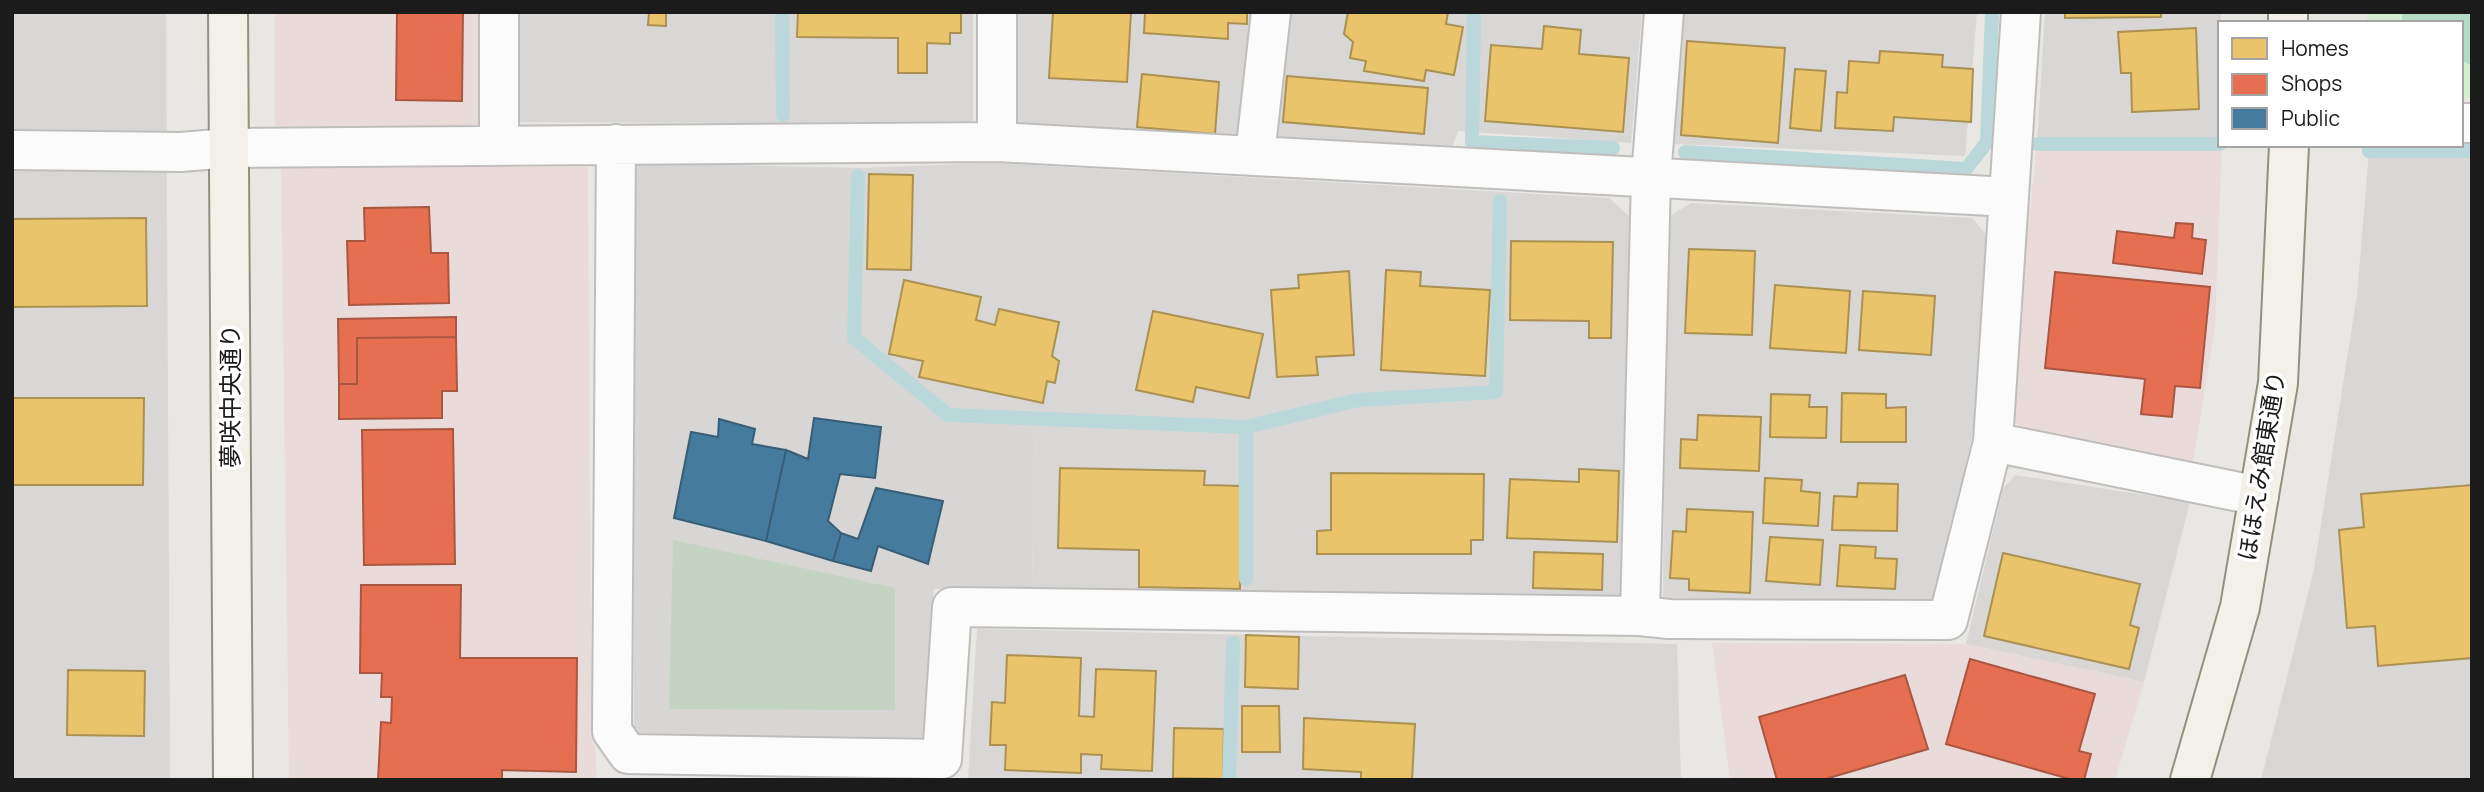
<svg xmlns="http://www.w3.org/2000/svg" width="2484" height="792" font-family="Manrope,'Noto Sans JP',sans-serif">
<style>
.residential{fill:#d8d7d5}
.commercial{fill:#eadbdb}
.religious{fill:#d7d6d5}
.cemetery{fill:#c4d3c2}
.park{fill:#d4edd1}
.pitch{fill:#b3dcc6}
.homes{fill:#e9c46a;stroke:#ab9152;stroke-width:2}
.shops{fill:#e76f51;stroke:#aa5641;stroke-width:2}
.public{fill:#457b9d;stroke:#385e76;stroke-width:2}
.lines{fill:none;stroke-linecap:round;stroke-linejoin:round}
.stream{stroke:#bad7da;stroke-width:14}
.street-casing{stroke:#bfbebc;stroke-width:42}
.secondary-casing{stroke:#91907e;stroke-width:42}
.street{stroke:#fcfbfb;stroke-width:38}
.secondary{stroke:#f2f0e9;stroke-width:38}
.labels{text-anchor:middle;stroke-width:7;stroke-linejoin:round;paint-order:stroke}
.street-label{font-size:24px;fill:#1b1b1b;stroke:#fff}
</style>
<rect width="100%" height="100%" fill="#e9e7e4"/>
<!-- residential -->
<path class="residential" d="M 12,12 L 166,12 L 170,780 L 12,780 Z
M 519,12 L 973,12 L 973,124 L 520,122 Z
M 1016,12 L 1642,12 L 1631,143 L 1458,131 L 1452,147 L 1016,126 Z
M 1685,12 L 1977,12 L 1965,156 L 1674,144 Z
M 2045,12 L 2221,12 L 2220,144 L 2037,144 Z
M 2472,147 L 2472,780 L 2261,780 L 2314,569 L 2357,295 L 2369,151 Z
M 993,163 L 1609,198 L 1630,217 L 1620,597 L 1032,588 L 1035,414 L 950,410 L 860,336 L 862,168 Z
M 1691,203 L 1972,218 L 1990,239 L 1973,431 L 1936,602 L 1663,598 L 1667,218 Z
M 2015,475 L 2190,502 L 2144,682 L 1966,644 L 2003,489 Z
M 977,629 L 1677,644 L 1681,780 L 968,780 Z"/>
<!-- commercial -->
<path class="commercial" d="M 275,12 L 479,12 L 478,131 L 275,126 Z
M 2037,144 L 2222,145 L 2215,326 L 2193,463 L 2025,432 L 2008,415 Z
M 281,167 L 588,167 L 591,652 L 597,779 L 600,780 L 289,780 Z
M 1712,643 L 1966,644 L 2144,682 L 2115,780 L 1730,780 Z"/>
<!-- religious -->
<path class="religious" d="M 634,163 L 862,168 L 860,336 L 950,410 L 1035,414 L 1032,588 L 934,589 L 923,741 L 634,737 Z"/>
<!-- cemetery -->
<path class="cemetery" d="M 673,540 L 895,588 L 895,710 L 669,709 Z"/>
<!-- park -->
<path class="park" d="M 2366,12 L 2472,12 L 2472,98 L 2461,98 L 2461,23 L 2367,23 Z"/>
<!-- pitch -->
<path class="pitch" d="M 2402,12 L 2472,12 L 2472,66 L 2461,60 L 2461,23 L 2402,23 Z"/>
<!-- homes -->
<path class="homes" d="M 649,12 L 666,12 L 666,26 L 648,25 Z
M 798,12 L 961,12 L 961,33 L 950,33 L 950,44 L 927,43 L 927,73 L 898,73 L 898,38 L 797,37 Z
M 1053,12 L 1131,12 L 1127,82 L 1049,78 Z
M 1145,12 L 1247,12 L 1247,24 L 1228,23 L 1228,39 L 1144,33 Z
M 1348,12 L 1448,12 L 1446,24 L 1463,27 L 1454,75 L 1426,70 L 1424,81 L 1364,71 L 1366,61 L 1350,58 L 1353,42 L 1344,34 Z
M 2065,12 L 2161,12 L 2161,17 L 2065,18 Z
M 1544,26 L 1581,30 L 1579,54 L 1629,58 L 1623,132 L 1485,121 L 1491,45 L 1542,49 Z
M 2196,28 L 2199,109 L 2132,112 L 2131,73 L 2121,73 L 2118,32 Z
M 1687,41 L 1785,48 L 1778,143 L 1681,135 Z
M 1880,51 L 1943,55 L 1942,67 L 1973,69 L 1971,122 L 1894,117 L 1893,131 L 1835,128 L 1837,92 L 1847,93 L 1849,61 L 1879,63 Z
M 1795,69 L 1826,71 L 1821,131 L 1790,128 Z
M 1142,74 L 1219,82 L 1215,134 L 1137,127 Z
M 1287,76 L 1428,88 L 1424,134 L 1283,122 Z
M 869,174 L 913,175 L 911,270 L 867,269 Z
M 146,218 L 147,306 L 12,307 L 12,219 Z
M 1511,241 L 1613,242 L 1611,338 L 1589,338 L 1589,321 L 1510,320 Z
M 1689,249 L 1755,251 L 1752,335 L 1685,333 Z
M 1386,270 L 1421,272 L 1420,286 L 1490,290 L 1485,376 L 1381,370 Z
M 1349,271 L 1354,355 L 1316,357 L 1318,375 L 1277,377 L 1271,290 L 1299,288 L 1298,275 Z
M 904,280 L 981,297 L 976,320 L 995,325 L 999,309 L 1059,322 L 1052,356 L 1059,361 L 1055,383 L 1047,381 L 1043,403 L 919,377 L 923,361 L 889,354 Z
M 1775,285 L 1850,291 L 1846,353 L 1770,348 Z
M 1863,291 L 1935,296 L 1931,355 L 1859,350 Z
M 1153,311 L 1263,334 L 1249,398 L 1196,387 L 1193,402 L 1136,390 Z
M 1842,393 L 1886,394 L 1886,408 L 1906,407 L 1906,442 L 1841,442 Z
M 1771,394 L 1810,395 L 1809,407 L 1827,407 L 1826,438 L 1770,437 Z
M 12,398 L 144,398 L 143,485 L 12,485 Z
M 1698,415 L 1761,417 L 1759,471 L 1680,468 L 1681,439 L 1697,440 Z
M 1060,468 L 1205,471 L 1204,485 L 1242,486 L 1240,589 L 1139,587 L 1139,550 L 1058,548 Z
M 1579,469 L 1619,471 L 1617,542 L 1507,538 L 1510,479 L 1579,482 Z
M 1331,473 L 1484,474 L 1483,540 L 1471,540 L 1471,554 L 1317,554 L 1317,531 L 1331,530 Z
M 1765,478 L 1802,480 L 1801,491 L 1820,493 L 1818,526 L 1763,523 Z
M 1858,483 L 1898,484 L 1897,531 L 1832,530 L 1834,496 L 1857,497 Z
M 2472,485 L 2472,658 L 2378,666 L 2375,626 L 2347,628 L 2339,530 L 2364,527 L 2361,494 Z
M 1687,509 L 1753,512 L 1750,593 L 1689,590 L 1689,579 L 1670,578 L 1673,531 L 1686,532 Z
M 1770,537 L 1823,540 L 1820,585 L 1766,581 Z
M 1840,545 L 1876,547 L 1875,558 L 1897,559 L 1895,589 L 1837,586 Z
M 1534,552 L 1603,554 L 1602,590 L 1533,588 Z
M 2003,553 L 2140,584 L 2130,625 L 2139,628 L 2129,669 L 1984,636 Z
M 1246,635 L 1299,637 L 1298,689 L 1245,687 Z
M 1007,655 L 1081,658 L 1079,716 L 1094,717 L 1096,669 L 1156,671 L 1152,771 L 1101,769 L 1102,755 L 1081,754 L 1081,773 L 1005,770 L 1006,745 L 990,745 L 992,702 L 1005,703 Z
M 68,670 L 145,671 L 144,736 L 67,735 Z
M 1242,706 L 1279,706 L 1280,752 L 1242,752 Z
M 1304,718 L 1415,724 L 1412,780 L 1361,780 L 1361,772 L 1303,769 Z
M 1174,728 L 1224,729 L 1223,779 L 1173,778 Z"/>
<!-- shops -->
<path class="shops" d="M 397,12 L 463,12 L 462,101 L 396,100 Z
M 429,207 L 431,253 L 448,253 L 449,303 L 349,305 L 347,241 L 365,241 L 364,208 Z
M 2176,223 L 2193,224 L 2192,238 L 2206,240 L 2202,274 L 2113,263 L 2117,231 L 2174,238 Z
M 2055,272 L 2210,287 L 2200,388 L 2175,386 L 2172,417 L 2141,414 L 2145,379 L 2045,368 Z
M 456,317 L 456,337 L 357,338 L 357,384 L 339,384 L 338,319 Z
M 456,337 L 457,391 L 442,391 L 442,418 L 339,419 L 339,384 L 357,384 L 357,338 Z
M 453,429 L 455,564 L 364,565 L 362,430 Z
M 361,585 L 461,585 L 460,658 L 577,658 L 576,772 L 502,770 L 502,780 L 378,780 L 381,722 L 391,723 L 392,697 L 381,697 L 382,673 L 360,673 Z
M 1970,659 L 2095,694 L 2079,751 L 2091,754 L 2084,780 L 2073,780 L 1946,744 Z
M 1905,675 L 1928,749 L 1822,780 L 1777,780 L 1759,717 Z"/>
<!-- public -->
<path class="public" d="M 814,418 L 881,427 L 875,478 L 840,474 L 828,521 L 841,533 L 833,561 L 766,541 L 786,450 L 808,459 Z
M 719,419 L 755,429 L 752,444 L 786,450 L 766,541 L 674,518 L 691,432 L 718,437 Z
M 876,488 L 943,501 L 928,564 L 878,546 L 871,571 L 833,561 L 841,533 L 858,539 Z"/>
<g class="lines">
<!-- stream -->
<path class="stream" d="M 782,12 L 783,115
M 1474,12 L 1472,142 L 1613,148
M 2037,144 L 2220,144
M 2369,151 L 2472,151
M 1685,152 L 1966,169 L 1987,142 L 1992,12
M 858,176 L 854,338 L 948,415 L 1246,427
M 1246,579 L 1246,427 L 1358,400 L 1496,392 L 1500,201
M 1229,780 L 1233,643"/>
<!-- street casing -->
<g class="street-casing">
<path id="street" d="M 997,12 L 997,142
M 2461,123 L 2472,123
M 616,144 L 612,731 L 628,754 L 942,759 L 952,607 L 1640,616 L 1669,619 L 1948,620 L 1993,442 L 2021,12
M 499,145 L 499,12
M 12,150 L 181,152 L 229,148 L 997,142 L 2009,197
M 1255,155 L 1271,12
M 1993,442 L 2259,496
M 1640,616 L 1651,177 L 1664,12"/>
</g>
<!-- secondary casing -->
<g class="secondary-casing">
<path id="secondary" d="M 228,12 L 233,780
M 2288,12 L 2288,23
M 2190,780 L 2240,607 L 2278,383 L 2289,145"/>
</g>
<!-- street -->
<use href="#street" class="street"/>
<!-- secondary -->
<use href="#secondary" class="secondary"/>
</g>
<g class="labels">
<!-- street labels -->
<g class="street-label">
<text transform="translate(231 396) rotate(-90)" y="8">夢咲中央通り</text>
<text transform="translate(2262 466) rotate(-81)" y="8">ほほえみ館東通り</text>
</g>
</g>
<!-- border -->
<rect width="2484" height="792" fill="none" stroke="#1b1b1b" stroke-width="28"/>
<!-- legend -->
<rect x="2218" y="21" width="245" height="126" fill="#ffffff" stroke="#a4a4a4" stroke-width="2"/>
<rect x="2232" y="38" width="35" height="21" fill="#e9c46a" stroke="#a4a4a4" stroke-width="2"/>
<text x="2281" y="56" font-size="21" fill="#1b1b1b">Homes</text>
<rect x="2232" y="74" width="35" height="21" fill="#e76f51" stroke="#a4a4a4" stroke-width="2"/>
<text x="2281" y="91" font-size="21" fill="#1b1b1b">Shops</text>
<rect x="2232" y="108" width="35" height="21" fill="#457b9d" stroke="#a4a4a4" stroke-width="2"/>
<text x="2281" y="126" font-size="21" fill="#1b1b1b">Public</text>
</svg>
